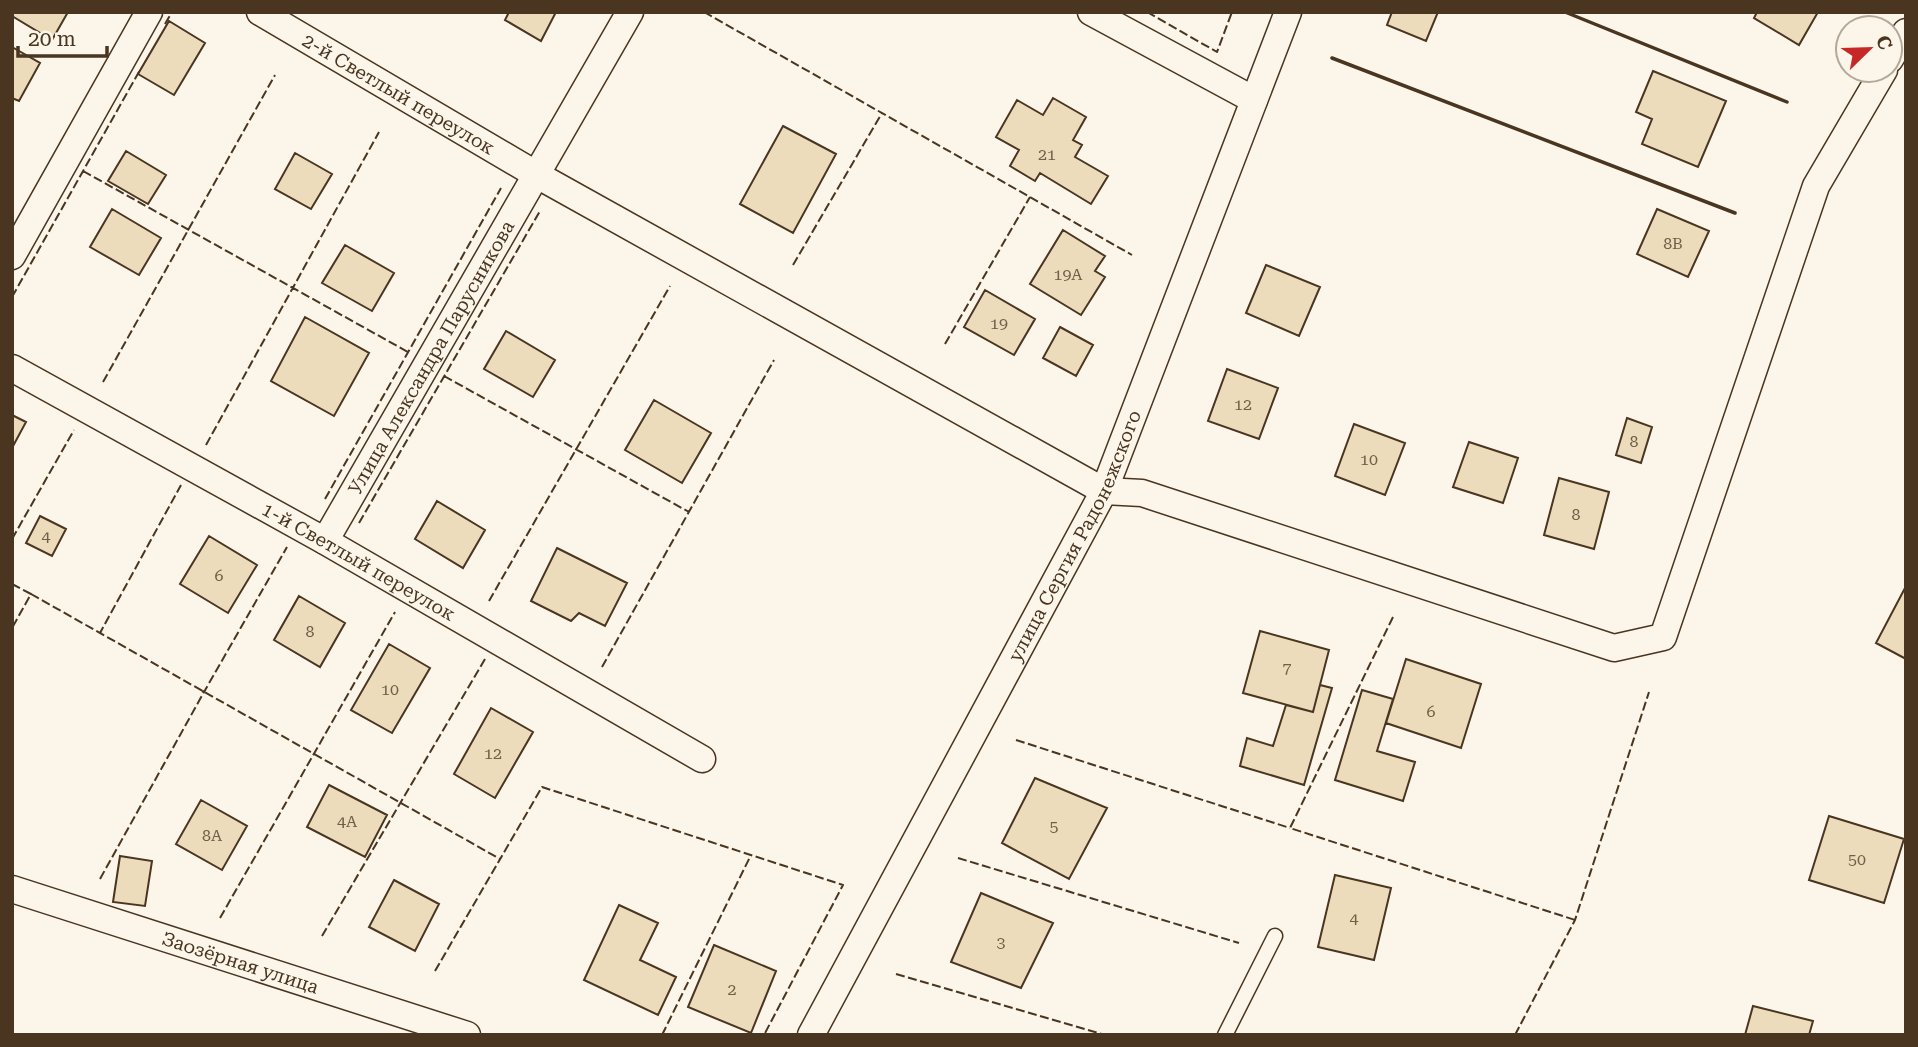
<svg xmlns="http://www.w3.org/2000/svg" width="1918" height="1047" font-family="'Roboto Serif',serif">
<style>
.building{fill:#ecdcbc;stroke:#4a3520;stroke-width:2}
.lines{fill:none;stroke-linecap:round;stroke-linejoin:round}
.service-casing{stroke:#4a3520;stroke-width:17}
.minor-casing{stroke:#4a3520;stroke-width:29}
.service{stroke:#fbf6e9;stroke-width:14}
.minor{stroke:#fbf6e9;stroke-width:26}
.fence{stroke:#4a3520;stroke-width:2;stroke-dasharray:9 3.5;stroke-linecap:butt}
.wall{stroke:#4a3520;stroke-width:3.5}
.labels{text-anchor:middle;stroke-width:5;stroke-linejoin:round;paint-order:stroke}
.number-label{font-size:16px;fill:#725f47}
.street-label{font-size:19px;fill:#4a3520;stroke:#fbf6e9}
</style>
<rect width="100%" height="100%" fill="#fbf6e9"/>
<!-- building -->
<path class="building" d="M 12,12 L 68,12 L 52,40 L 12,16 Z
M 509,12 L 556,12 L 541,41 L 505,20 Z
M 1392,12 L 1438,12 L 1426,41 L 1387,25 Z
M 1757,12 L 1818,12 L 1799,45 L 1754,18 Z
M 169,21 L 205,43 L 174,95 L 138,74 Z
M 12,47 L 40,63 L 19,101 L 12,98 Z
M 1653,71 L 1726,101 L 1698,167 L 1642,144 L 1652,119 L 1636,112 Z
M 1053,98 L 1086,117 L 1073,140 L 1082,145 L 1075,157 L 1108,176 L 1091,204 L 1040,173 L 1035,181 L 1010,166 L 1019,150 L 996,137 L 1017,100 L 1043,115 Z
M 783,126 L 836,154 L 793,233 L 740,204 Z
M 126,151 L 166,175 L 148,204 L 108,181 Z
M 295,153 L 332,174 L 311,209 L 275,189 Z
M 112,209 L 161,238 L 139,275 L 90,247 Z
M 1657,209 L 1709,231 L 1688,277 L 1637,254 Z
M 1063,230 L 1105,256 L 1095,271 L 1105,277 L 1081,315 L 1030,284 Z
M 345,245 L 394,273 L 372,311 L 322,283 Z
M 1266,265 L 1320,287 L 1299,336 L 1246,313 Z
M 985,290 L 1035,319 L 1014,355 L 964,327 Z
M 305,317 L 369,353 L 334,416 L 271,381 Z
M 1060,327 L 1093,345 L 1076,376 L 1043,358 Z
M 506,331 L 555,360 L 533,397 L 484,369 Z
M 1227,369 L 1278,388 L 1259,439 L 1208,421 Z
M 654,400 L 711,433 L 682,483 L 625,450 Z
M 12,415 L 26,422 L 12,448 Z
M 1627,418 L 1652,427 L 1641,463 L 1616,455 Z
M 1354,424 L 1405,443 L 1385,495 L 1335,476 Z
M 1469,442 L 1518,458 L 1503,503 L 1453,487 Z
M 1559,478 L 1609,492 L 1594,549 L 1544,535 Z
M 437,501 L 485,530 L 463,568 L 415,539 Z
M 40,516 L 66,529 L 52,556 L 26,543 Z
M 209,536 L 257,565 L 228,613 L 180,584 Z
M 557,548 L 627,583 L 605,626 L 579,613 L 571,621 L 531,601 Z
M 1905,588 L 1906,588 L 1906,659 L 1876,643 Z
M 299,596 L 345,623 L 320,667 L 274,640 Z
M 1260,631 L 1329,650 L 1313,712 L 1243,693 Z
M 389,644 L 430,668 L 392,733 L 351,710 Z
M 1406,659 L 1481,684 L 1461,748 L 1386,723 Z
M 1320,685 L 1332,688 L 1304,785 L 1240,766 L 1247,738 L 1273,746 L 1286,705 L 1313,712 Z
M 1362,690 L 1393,699 L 1377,751 L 1415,762 L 1403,801 L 1335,780 Z
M 491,708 L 533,732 L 495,798 L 454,774 Z
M 1035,778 L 1107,808 L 1069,879 L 1002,843 Z
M 329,785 L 387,815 L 365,857 L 307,827 Z
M 201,800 L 247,826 L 222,870 L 176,844 Z
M 1829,816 L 1904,839 L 1884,903 L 1809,880 Z
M 120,856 L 152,861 L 145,906 L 113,902 Z
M 1335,875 L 1391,888 L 1374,960 L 1318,947 Z
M 394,880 L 439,904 L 415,951 L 369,927 Z
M 981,893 L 1053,923 L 1021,988 L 951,962 Z
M 619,905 L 658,923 L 640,960 L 676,977 L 658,1015 L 584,980 Z
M 714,945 L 776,971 L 751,1033 L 688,1007 Z
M 1753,1006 L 1813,1021 L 1809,1035 L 1745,1035 Z"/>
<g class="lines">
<!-- service casing -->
<g class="service-casing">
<path id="service" d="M 1225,1035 L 1275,936"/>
</g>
<!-- minor casing -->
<g class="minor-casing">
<g id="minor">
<path id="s1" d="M 260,12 L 537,175 L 1104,491 L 1142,493 L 1614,648 L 1663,637 L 1816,186 L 1884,70"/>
<path d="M 1091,12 L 1254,100"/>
<path d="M 1890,59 L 1906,32"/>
<path d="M 12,256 L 149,12"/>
<path id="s2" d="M 12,368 L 325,541 L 702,759"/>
<path id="s3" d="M 325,541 L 630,12"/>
<path id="s4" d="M 12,889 L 467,1035"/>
<path id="s5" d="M 811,1035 L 1104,491 L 1288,12"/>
</g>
</g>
<!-- service -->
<use href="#service" class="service"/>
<!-- minor -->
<use href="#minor" class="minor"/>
<!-- fence -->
<path class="fence" d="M 704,12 L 1132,255
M 1147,12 L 1217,52 L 1232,12
M 165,24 L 172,12
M 83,171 L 408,352
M 793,265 L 882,113
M 12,297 L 140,70
M 945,344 L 1030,197
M 444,376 L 689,512
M 103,382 L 275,75
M 206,445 L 379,132
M 325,499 L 501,188
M 359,523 L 540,211
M 12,539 L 74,430
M 12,584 L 31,594 L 12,628
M 31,594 L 500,859
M 489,601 L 670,286
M 1393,617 L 1290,828 L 1575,920
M 102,634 L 100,633 L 181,485
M 602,667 L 774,360
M 202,691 L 204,692 L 287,547
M 1016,740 L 1290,828
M 958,858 L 1239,943
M 100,879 L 204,692
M 220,918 L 395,612
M 322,936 L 485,659
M 435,971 L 542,787 L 843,885 L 764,1035
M 896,974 L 1105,1035
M 662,1035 L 751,855
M 1515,1035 L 1575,920 L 1649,692"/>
<!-- wall -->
<path class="wall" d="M 1565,12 L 1787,102
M 1332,58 L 1735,213"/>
</g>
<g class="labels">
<!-- number labels -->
<g class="number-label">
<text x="1047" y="160">21</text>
<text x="1673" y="249">8В</text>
<text x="1068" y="280">19А</text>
<text x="999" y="329">19</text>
<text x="1243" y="410">12</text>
<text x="1634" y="447">8</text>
<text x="1369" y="465">10</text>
<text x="1576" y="520">8</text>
<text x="46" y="542">4</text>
<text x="219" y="581">6</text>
<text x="310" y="637">8</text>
<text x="1287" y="673">7</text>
<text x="390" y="695">10</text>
<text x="1431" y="717">6</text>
<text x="493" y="759">12</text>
<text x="347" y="827">4А</text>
<text x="1054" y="832">5</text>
<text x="212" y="841">8А</text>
<text x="1857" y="865">50</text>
<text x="1354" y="924">4</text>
<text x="1001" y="948">3</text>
<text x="732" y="995">2</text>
</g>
<!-- street labels -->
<g class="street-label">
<text dy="7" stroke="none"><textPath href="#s1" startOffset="161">2-й Светлый переулок</textPath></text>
<text dy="7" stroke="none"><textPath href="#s3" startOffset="212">Улица Александра Парусникова</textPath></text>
<text dy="7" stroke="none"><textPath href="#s5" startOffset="565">улица Сергия Радонежского</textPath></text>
<text dy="7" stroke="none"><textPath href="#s2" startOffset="397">1-й Светлый переулок</textPath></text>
<text dy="7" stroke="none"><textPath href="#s4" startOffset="240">Заозёрная улица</textPath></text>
</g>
</g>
<!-- border -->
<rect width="1918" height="1047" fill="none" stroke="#4a3520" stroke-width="28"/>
<!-- north arrow -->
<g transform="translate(1869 49) rotate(67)"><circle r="33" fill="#fbf6e9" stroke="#b4a999" stroke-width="2"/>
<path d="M0-5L12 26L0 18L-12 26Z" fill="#c62828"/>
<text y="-10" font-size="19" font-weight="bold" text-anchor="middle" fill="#4a3520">С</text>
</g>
<!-- scale -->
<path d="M18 46v10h89v-10" fill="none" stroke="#4a3520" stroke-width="3.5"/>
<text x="28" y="46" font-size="21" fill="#4a3520" stroke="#fbf6e9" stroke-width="5" paint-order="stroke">20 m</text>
</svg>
